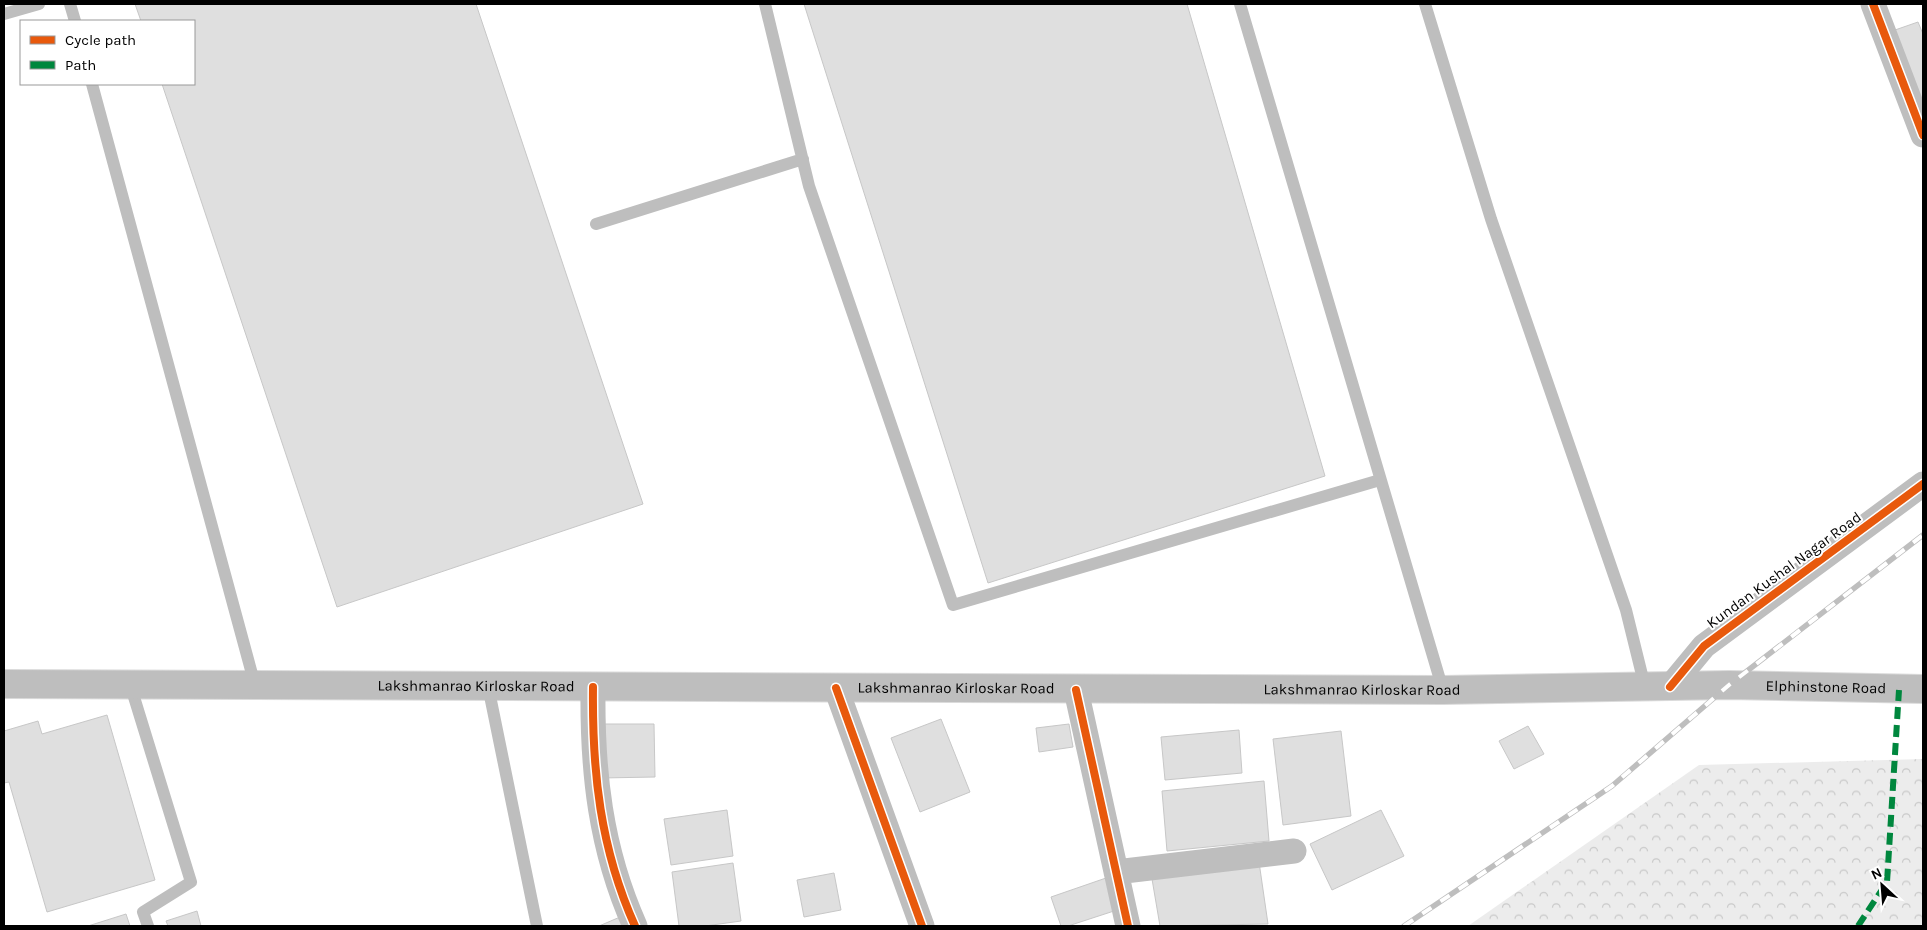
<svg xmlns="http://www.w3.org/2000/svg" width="1927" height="930" font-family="Karla,sans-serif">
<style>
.forest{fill:url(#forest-crowns)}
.building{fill:#dfdfdf;stroke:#c7c7c7}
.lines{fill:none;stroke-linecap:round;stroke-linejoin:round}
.primary-casing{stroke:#dbdbdb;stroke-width:30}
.service{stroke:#bebebe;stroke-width:12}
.minor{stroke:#bebebe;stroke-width:25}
.primary{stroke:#bebebe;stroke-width:28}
.rail-casing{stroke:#bebebe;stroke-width:5.5}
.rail{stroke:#fff;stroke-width:4;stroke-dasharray:11;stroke-linecap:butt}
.quiet{stroke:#00873e;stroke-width:6;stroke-dasharray:12 6;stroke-linecap:butt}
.cycleway-casing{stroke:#fff;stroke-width:11}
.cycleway{stroke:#e8590c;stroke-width:8}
.labels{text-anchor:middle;stroke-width:4;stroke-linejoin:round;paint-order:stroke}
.street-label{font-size:15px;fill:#000;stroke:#fff}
</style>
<defs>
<pattern id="forest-crowns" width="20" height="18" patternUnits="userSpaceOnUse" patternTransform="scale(1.25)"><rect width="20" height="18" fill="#ececec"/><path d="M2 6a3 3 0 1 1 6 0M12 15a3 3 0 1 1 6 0" fill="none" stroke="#c9c9c9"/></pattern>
</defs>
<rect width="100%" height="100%" fill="#fff"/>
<!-- forest -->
<path class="forest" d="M 1923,759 L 1923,926 L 1468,926 L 1699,765 Z"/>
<!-- building -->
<path class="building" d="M 135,4 L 476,4 L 643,504 L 337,607 L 162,84 L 194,84 L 194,21 L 141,21 Z
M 804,4 L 1187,4 L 1325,476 L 988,583 Z
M 1918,22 L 1923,34 L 1923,104 L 1895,30 Z
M 107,715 L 155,880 L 47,912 L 9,782 L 4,783 L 4,731 L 38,721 L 42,734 Z
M 941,719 L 970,792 L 920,812 L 891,738 Z
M 601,724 L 654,724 L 655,777 L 601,778 Z
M 1069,724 L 1073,747 L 1039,752 L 1036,728 Z
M 1528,726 L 1544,754 L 1514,769 L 1499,741 Z
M 1239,730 L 1242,773 L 1165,780 L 1161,737 Z
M 1341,731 L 1351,816 L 1283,825 L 1273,739 Z
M 1264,781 L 1269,841 L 1167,851 L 1162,791 Z
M 727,810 L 733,856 L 671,865 L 664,819 Z
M 1381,810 L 1404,856 L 1332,890 L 1310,844 Z
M 1259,862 L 1268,924 L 1160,926 L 1152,879 Z
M 733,863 L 741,921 L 705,926 L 679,926 L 672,872 Z
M 834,873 L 841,910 L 804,917 L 797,880 Z
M 1106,878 L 1117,910 L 1068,926 L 1061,926 L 1051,897 Z
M 197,911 L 201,926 L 168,926 L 166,921 Z
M 126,914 L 130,926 L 88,926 Z
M 620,917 L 624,926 L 599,926 Z"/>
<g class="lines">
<!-- primary casing -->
<g class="primary-casing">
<g id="primary">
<path id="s1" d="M 4,684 L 1443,690 L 1729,685 L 1923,689"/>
</g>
</g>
<!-- service -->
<path class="service" d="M 70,4 L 75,21
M 765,4 L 809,186 L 953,605 L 1380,480
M 1240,4 L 1443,690
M 1425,4 L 1491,219 L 1626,610 L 1645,687
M 4,14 L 39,4
M 92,84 L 255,685
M 596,224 L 803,159
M 130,684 L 191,882 L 143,912 L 148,926
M 488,686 L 537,926"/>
<!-- minor -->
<path class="minor" d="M 1873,4 L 1923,135
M 593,687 C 592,771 600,848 635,926
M 1670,687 L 1704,646 L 1923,484
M 836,688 L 922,926
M 1076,690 L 1128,926
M 1116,872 L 1294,851"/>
<!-- primary -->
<use href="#primary" class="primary"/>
<!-- rail casing -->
<g class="rail-casing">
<path id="rail" d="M 1404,926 L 1612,786 L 1729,685 L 1923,535"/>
</g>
<!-- rail -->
<use href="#rail" class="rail"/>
<!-- quiet -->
<path class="quiet" d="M 1858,926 L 1887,882 L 1899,690"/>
<!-- cycleway casing -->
<g class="cycleway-casing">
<path id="cycleway" d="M 1873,4 L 1923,135
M 593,687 C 592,771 600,848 635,926
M 1670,687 L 1704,646 L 1923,484
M 836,688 L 922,926
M 1076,690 L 1128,926"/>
</g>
<!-- cycleway -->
<use href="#cycleway" class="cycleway"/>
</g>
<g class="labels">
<!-- street labels -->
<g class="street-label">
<text transform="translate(1784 570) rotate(-36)" y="5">Kundan Kushal Nagar Road</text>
<text dy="5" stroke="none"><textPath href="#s1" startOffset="472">Lakshmanrao Kirloskar Road</textPath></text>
<text dy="5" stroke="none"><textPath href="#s1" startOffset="1822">Elphinstone Road</textPath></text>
<text dy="5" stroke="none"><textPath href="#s1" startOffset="952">Lakshmanrao Kirloskar Road</textPath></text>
<text dy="5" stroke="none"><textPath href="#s1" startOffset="1358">Lakshmanrao Kirloskar Road</textPath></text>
</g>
</g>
<!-- border -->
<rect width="1927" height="930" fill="none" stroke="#000000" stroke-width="10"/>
<!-- legend -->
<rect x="20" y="20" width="175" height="65" fill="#ffffff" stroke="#999999"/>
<rect x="30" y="36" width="25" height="8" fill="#e8590c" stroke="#999999"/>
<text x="65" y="45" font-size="15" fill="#000000">Cycle path</text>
<rect x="30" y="61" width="25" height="8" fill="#00873e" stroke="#999999"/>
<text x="65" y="70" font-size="15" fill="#000000">Path</text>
<!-- north arrow -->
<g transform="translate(1882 885) rotate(334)" stroke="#ffffff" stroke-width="4" paint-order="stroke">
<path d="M0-4L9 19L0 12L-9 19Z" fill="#000000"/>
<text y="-8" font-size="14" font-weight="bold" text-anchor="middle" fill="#000000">N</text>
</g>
</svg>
